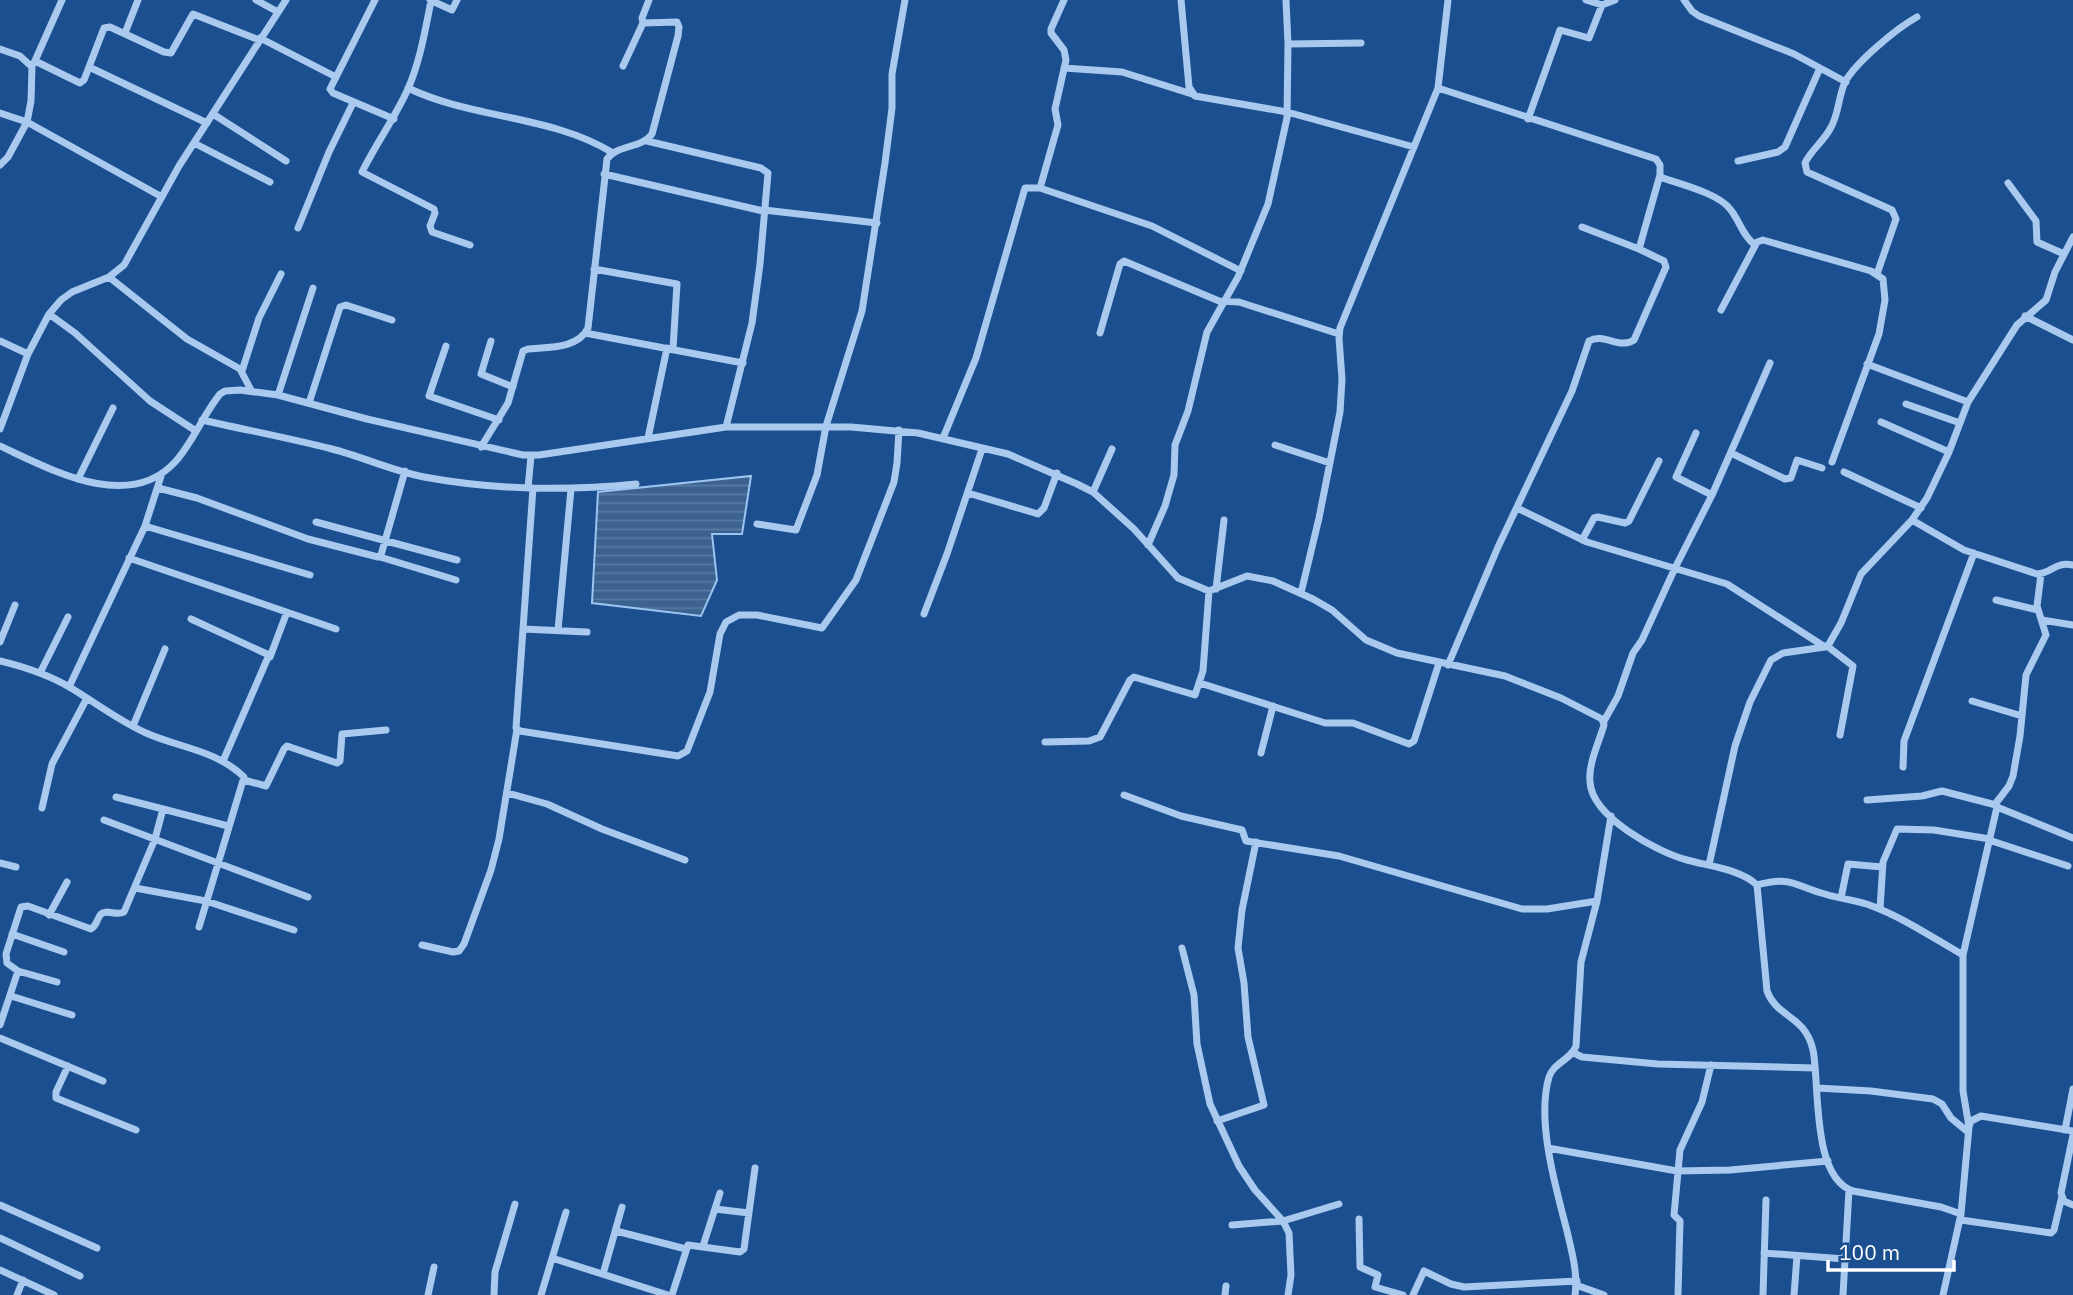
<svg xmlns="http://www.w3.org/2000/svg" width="2073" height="1295" font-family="'IBM Plex Sans',sans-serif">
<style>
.water{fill:url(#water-rules);stroke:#9cc4f0;stroke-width:2}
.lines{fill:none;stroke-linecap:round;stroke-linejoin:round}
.street{stroke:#a9c9ee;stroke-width:7}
</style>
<defs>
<pattern id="water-rules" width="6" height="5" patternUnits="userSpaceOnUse" patternTransform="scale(1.75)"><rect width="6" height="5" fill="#3c6290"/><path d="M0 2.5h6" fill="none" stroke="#597aa1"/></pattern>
</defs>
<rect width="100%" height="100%" fill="#1b4f8f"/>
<!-- water -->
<path class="water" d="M 751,476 L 742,534 L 712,534 L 717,580 L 701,616 L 592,603 L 598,492 Z"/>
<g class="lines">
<!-- street -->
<path class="street" d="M 256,0 L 278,12
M 375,0 L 330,89 L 333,93 L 394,119
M 430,0 L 452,10 L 457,0
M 1181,0 L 1189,87 L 1195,96 L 1287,112 L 1414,147
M 1448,0 L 1438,88 L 1656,159 L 1660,165 L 1660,175 L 1639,249 L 1664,261 L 1666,267 L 1634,340 C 1619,350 1604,332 1589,341 L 1572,391 L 1498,547 L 1448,665
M 1586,0 L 1602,5
M 1684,0 L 1692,11 L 1699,16 L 1794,54 L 1846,82
M 431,1 C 425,31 420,62 407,91 C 394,119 376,144 362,172 L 434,209 L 435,213 L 430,226 L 432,232 L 470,245
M 125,33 L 138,0
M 260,38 L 336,77
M 1288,44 L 1361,43
M 0,49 L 20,56 L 32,67 L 31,101 L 27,122 L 162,197
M 35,61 L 80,83 L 84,80 L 104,28 L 110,27 L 164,52 L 171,53 L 193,14 L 259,40
M 34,63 L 62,0
M 623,66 L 643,23
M 89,67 L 207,123
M 1064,68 L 1122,72 L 1192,94
M 408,88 C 472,119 552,115 613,153
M 0,113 L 27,122 L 8,157 L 0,165
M 213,114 L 286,161
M 1528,119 L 1560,30 L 1589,38 L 1602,5 L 1615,0
M 647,141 L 761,168 L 768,173 L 760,264 L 752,323 L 726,427
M 194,143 L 270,182
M 1738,161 L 1778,152 L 1785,147 L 1820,68
M 604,174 L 763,211
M 1660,177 C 1679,184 1718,193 1730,209 C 1740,221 1742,235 1755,245
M 2008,183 L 2036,221 L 2037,242 L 2064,254
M 1040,188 L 1058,125 L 1055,109 L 1066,60 L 1064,50 L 1051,33 L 1051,29 L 1064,0
M 764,210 L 877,223
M 1582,227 L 1639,249
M 298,228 L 329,152 L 353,103
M 594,269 L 677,284 L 673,349
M 1877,274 L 1896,219 L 1892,210 L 1807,172 L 1805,163 C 1811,150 1823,142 1830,129 C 1839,115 1838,97 1845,82 C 1856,62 1897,28 1917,17
M 109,277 L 187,339 L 240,369 L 251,390
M 1721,310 L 1757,242 L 1763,240 L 1871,271 L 1883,279 L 1885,300 L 1879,334 L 1832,462
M 49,314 L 75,333 L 150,401 L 196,431
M 2025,316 L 2073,340
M 585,333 L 743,363
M 1100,333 L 1120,264 L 1124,261 L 1219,301 L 1239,302 L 1339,334
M 0,341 L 28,354
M 491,341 L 481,374 L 513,387
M 446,346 L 429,396 L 499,420
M 1867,364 L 1968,402
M 242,371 L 259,318 L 281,274
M 278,395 L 313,288
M 309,403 L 340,307 L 346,305 L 392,320
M 1906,404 L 1960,423
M 202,420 C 246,430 289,438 332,449 C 363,457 393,471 424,477 C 494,490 566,491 636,484
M 1881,422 L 1949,452
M 0,429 L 28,354 L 49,314 L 61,300 L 72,292 L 109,277 L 124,265 L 179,166 L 286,0
M 1696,433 L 1676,477 L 1712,495
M 648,438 L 667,348
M 943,438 L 976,358 L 1025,188 L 1040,188 L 1152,226 L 1241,271
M 1275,445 L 1330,463
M 0,446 C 50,469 128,513 175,462 C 193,442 203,415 220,394 L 225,391 L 240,390 L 278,395 L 367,419 L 523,455 L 539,455 L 726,427 L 851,427 L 918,433 L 1008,454 L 1077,484 L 1093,492 L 1134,529 L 1178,578 L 1209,591 L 1247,576 L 1273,581 L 1313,599 L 1332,610 L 1366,640 L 1397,653 L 1505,676 L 1561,698 L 1602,719 L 1604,725 C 1599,742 1588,764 1590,782 C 1592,817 1657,852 1687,860 C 1708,866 1740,869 1757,885 L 1767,991 C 1777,1018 1805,1015 1813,1050 C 1820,1085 1811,1177 1853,1191 L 1941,1207 L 1961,1214 L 1943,1295
M 481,447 L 508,403 L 523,351 L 528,349 C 548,347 578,349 588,328 L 607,159 C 618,144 641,149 652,134 L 678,36 L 679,27 L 677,22 L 643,23 L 642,18 L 649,0
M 1731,453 L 1785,479 L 1791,478 L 1797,460 L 1822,468
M 1844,472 L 1921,508
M 78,479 L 113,408
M 158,488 L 197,498 L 308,539 L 378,557 L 381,555 L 405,471
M 528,488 L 531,456
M 533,488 L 516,728 L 520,731 L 678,756 L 687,751 L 710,692 L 720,634 L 726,622 L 739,615 L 757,615 L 822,628 L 856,580 L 894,482 L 897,463 L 899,430
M 1093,492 L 1112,449
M 968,493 L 1038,514 L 1044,508 L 1057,473
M 1517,508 L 1587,542 L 1727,584 L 1825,647
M 1912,520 L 1964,550 L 2037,574 C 2052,574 2054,561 2073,565
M 316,522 L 457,560
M 757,524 L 796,530 L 817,475 L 826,426 L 862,311 L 885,163 L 892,108 L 892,74 L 905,0
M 145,526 L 310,575
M 1582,540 L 1594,518 L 1598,517 L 1625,523 L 1629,521 L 1659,461
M 1148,545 L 1165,506 L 1174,475 L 1175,445 L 1188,411 L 1207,332 L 1238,277 L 1268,204 L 1287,118 L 1288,44 L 1286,0
M 380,557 L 456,580
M 129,558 L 336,629
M 2041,574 L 2037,606 L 2046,635 L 2026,675 L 2020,736 L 2013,776 L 2009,786 L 1996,803 L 1997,807 L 2073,838
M 1216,589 L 1224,520
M 1301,593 L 1319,518 L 1340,412 L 1342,379 L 1339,338 L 1340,328 L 1438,88
M 1996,600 L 2038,610
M 924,614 L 947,554 L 982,449
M 191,619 L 269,655 L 223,761
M 2042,620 L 2073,625
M 523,629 L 587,632
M 558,630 L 571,489
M 0,642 L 15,605
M 1827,646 L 1853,666 L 1840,735
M 270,657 L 287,612
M 0,661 C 25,667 49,675 71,688 C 96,703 119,721 146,733 C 180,748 216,750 244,777 L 199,927
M 40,673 L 68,617
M 1200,683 L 1325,723 L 1353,723 L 1409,744 L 1414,741 L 1439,663
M 69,687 L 145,526 L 162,473
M 1972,701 L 2022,716
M 1604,721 L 1618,696 L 1633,653 L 1642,640 L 1675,568 L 1712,495 L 1770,363
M 133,726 L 165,649
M 1045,742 L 1089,741 L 1100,737 L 1130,680 L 1134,677 L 1195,695 L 1203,671 L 1209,591
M 1261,753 L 1273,706
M 1903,767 L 1904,741 L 1974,553
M 244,780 L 266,786 L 284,749 L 287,746 L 337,763 L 340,761 L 342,734 L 386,730
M 508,793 L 547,804 L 602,829 L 685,860
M 1124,795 L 1181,816 L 1242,830 L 1246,841 L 1339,856 L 1522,909 L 1547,909 L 1597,901
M 116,797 L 163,809
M 1867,800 L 1922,796 L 1942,791 L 1996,805
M 42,808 L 52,764 L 87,698
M 104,820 L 308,897
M 1989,840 L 2068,866
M 0,863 L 16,867
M 1709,865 L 1735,746 L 1750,702 L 1771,660 L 1783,653 L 1825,647 L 1829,644 L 1841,623 L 1861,574 L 1912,520 L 1927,498 L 1949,452 L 1968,402 L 2017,325 L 2046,300 L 2055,272 L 2073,237
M 1757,885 C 1792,876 1793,885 1825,894 C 1840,899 1857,900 1872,906 C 1904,918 1933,938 1963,955
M 135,888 L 206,901 L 294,930
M 1841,898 L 1848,864 L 1882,867
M 1880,909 L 1883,862 L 1897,829 L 1934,830 L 1990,839
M 49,915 L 67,882
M 12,934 L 64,952
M 422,945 L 453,952 L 459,951 L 464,944 L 491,870 L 499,839 L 517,729
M 1182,948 L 1194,995 L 1197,1044 L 1210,1104 L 1239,1166 L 1255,1190 L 1283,1221 L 1289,1233 L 1291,1275 L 1288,1295
M 57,982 L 18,971 L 7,963 L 6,954 L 21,907 L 28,906 L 91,929 C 98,924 96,920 101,914 C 106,909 117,916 124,912 L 155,839 L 163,809 L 228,826
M 11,996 L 72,1015
M 0,1025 L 18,971
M 0,1038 L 103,1081
M 1574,1053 L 1582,1057 L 1658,1064 L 1815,1068
M 68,1066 L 56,1092 L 56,1098 L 136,1130
M 1817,1088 L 1871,1091 L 1933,1099 L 1942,1104 L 1951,1118 L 1968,1132
M 1217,1121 L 1264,1105 L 1248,1037 L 1244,983 L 1238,948 L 1242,910 L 1256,842
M 1969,1127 L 1963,1091 L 1963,955 L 1997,807
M 2065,1130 L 2073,1089
M 2073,1135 L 2061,1193 L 2064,1201 L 2073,1205
M 1548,1148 L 1677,1171 L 1730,1170 L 1828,1161
M 0,1205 L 97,1248
M 715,1209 L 749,1213
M 1961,1214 L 1969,1127 L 1971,1121 L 1981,1116 L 2073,1131
M 1359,1219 L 1360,1267 L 1378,1275 L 1375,1287 L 1403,1295
M 1961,1220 L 2051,1233 L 2054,1230 L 2062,1196
M 1232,1225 L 1283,1221 L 1339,1204
M 616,1231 L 686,1249
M 0,1238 L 80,1276
M 703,1246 L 720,1193
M 1764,1253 L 1845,1259
M 552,1258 L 668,1295
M 0,1270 L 54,1295
M 603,1274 L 622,1207
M 1576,1285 L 1604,1295
M 17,1295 L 23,1280
M 428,1295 L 434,1267
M 494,1295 L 495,1272 L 515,1204
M 541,1295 L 566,1212
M 672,1295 L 688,1245 L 740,1252 L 744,1249 L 755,1168
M 1225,1295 L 1226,1286
M 1413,1295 L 1424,1271 L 1451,1284 L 1464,1287 L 1577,1281
M 1575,1295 C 1578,1273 1572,1253 1567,1231 C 1556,1188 1536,1121 1549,1077 C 1554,1062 1571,1060 1576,1046 L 1581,962 L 1597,901 L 1611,816
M 1678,1295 L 1680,1221 L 1674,1215 L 1680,1150 L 1702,1102 L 1711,1065
M 1763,1295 L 1766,1200
M 1794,1295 L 1797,1256
M 1843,1295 L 1849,1190"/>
</g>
<!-- scale -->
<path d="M1828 1260v10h126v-10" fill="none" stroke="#ffffff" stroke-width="3.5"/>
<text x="1839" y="1260" font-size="21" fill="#ffffff" stroke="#1b4f8f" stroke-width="5" paint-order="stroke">100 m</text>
</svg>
